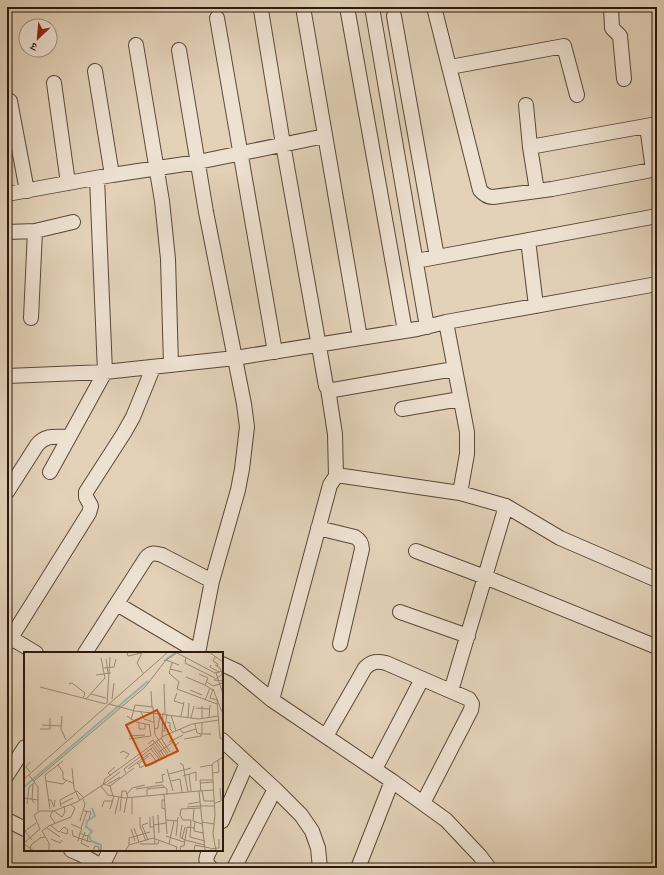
<svg xmlns="http://www.w3.org/2000/svg" width="664" height="875" font-family="'IM FELL DW Pica','Noto Serif Devanagari',serif">
<style>
.lines{fill:none;stroke-linecap:round;stroke-linejoin:round}
.minor-casing{stroke:#594838;stroke-width:16}
.minor{stroke:#ede1d1;stroke-width:14}
.inset-river{fill:none;stroke:#96b8aa;stroke-width:2}
.inset-road{fill:none;stroke:#998874;stroke-width:1}
.view{fill:#c24c0c;fill-opacity:0.15;stroke:#c24c0c;stroke-width:2}
.inset-edge{fill:none;stroke:#2b1a0d;stroke-width:2}
</style>
<rect width="100%" height="100%" fill="#e3d1b8"/>
<filter id="stains"><feTurbulence type="fractalNoise" baseFrequency=".005" numOctaves="4"/><feColorMatrix values="0 0 0 0 .2 0 0 0 0 .09 0 0 0 0 .02 0 0 0 .5 -.17"/></filter>
<radialGradient id="worn" r=".72"><stop offset=".6" stop-color="#630" stop-opacity="0"/><stop offset="1" stop-color="#630" stop-opacity=".3"/></radialGradient>
<g class="lines">
<!-- minor casing -->
<g class="minor-casing">
<path id="minor" d="M 347,7 L 405,331
M 372,7 L 427,327
M 434,7 L 480,190 C 484,195 488,197 493,197 L 552,189 L 657,169
M 611,7 L 612,28 L 620,36 L 624,79
M 261,10 L 283,144 L 326,386 L 328,389 L 333,390 L 454,369
M 304,13 L 360,338
M 394,16 L 437,257
M 217,18 L 275,352
M 136,45 L 162,201 L 168,259 L 171,365
M 179,50 L 206,212 L 244,404 L 247,427 L 242,469 L 238,490 L 212,581 L 198,653
M 450,67 L 564,46 L 577,95
M 95,71 L 112,175
M 54,83 L 68,183
M 10,101 L 27,191
M 526,105 L 530,147 L 537,191
M 647,126 L 653,170
M 530,147 L 657,124
M 7,194 L 112,175 L 198,162 L 325,136
M 7,232 L 35,231 L 73,222
M 528,240 L 536,306
M 416,261 L 657,216
M 31,318 L 35,231
M 446,322 L 467,432 L 467,454 L 460,493
M 7,376 L 105,372 L 235,358 L 417,329 L 446,322 L 657,284
M 328,389 L 335,434 L 336,476
M 402,409 L 460,399
M 50,472 L 105,372 L 97,178
M 7,492 L 37,445 C 46,434 56,437 69,437
M 318,528 L 355,537 C 360,540 362,543 362,549 L 340,644
M 416,551 L 485,577 L 657,647
M 117,604 L 198,652
M 400,612 L 468,636
M 11,638 L 36,653
M 7,644 L 89,513 L 91,506 L 86,497 L 86,492 L 124,433 L 133,417 L 153,368
M 85,653 L 146,558 C 151,552 155,553 162,555 L 212,581
M 222,664 L 237,671 L 272,700 L 392,781 L 446,820 L 480,856 L 489,868
M 451,691 L 506,506
M 272,700 L 330,485 L 336,476 L 343,476 L 460,493 L 506,506 L 560,538 L 657,580
M 326,736 L 365,668 C 372,661 377,661 386,663 L 469,699 L 472,704 L 471,710 L 423,803
M 222,740 L 275,789 L 301,815 L 312,831 L 318,848 L 320,868
M 375,769 L 422,679
M 7,775 L 25,747
M 7,820 L 25,829
M 222,821 L 247,763
M 71,850 L 80,854 L 105,868
M 210,850 C 206,857 204,862 211,868
M 101,868 L 110,850
M 234,868 L 275,789
M 358,868 L 392,781"/>
</g>
<!-- minor -->
<use href="#minor" class="minor"/>
</g>
<!-- overview -->
<g transform="translate(24 652)">
<rect width="199" height="199" fill="#e3d1b8"/>
<path class="inset-river" d="M 140,9 L 151,1M 0,135 L 124,29M 68,156 L 71,164 L 63,169 L 62,175 L 68,179 L 65,183 L 67,189 L 77,193 L 77,199"/>
<path class="inset-road" d="M 103,0 L 104,4 L 117,1M 185,0 L 199,10M 118,1 L 113,11 L 119,21M 153,1 L 191,21 L 199,19M 162,5 L 161,11 L 191,26M 191,5 L 189,9 L 194,12 L 193,14M 82,7 L 84,21M 142,8 L 155,13M 148,11 L 145,21 L 155,30 L 153,37 L 193,52M 187,13 L 186,15 L 195,20M 191,13 L 196,16 L 199,24M 80,16 L 90,15 L 92,7M 146,17 L 158,20M 192,21 L 199,42M 175,22 L 184,26 L 181,33 L 189,38M 199,22 L 190,28 L 199,29M 72,23 L 87,21M 162,25 L 181,33M 183,30 L 189,34 L 199,31M 45,32 L 48,31 L 61,41 L 59,46M 140,32 L 141,62M 16,35 L 82,52M 166,38 L 178,43M 127,39 L 128,55M 153,41 L 150,49 L 160,52M 67,42 L 82,46M 62,47 L 81,26 L 77,6M 88,47 L 90,31M 181,48 L 186,36M 83,52 L 86,5M 85,52 L 111,59 L 175,67 L 194,64M 172,56 L 186,57M 117,60 L 120,67 L 129,70M 198,60 L 189,37 L 186,46 L 193,48 L 196,86 L 199,88M 147,63 L 152,79M 38,64 L 37,77 L 42,88M 103,64 L 112,70 L 126,73M 157,64 L 160,50M 164,65 L 165,51M 167,66 L 170,54M 185,66 L 186,53M 178,67 L 178,54M 107,68 L 111,53 L 129,55 L 131,83 L 144,101M 143,70 L 146,71 L 146,77 L 149,80M 115,71 L 115,77 L 121,77 L 121,72M 178,71 L 178,82 L 187,82M 171,72 L 173,81 L 178,82M 18,73 L 37,74M 16,77 L 26,77 L 26,66M 130,77 L 134,76 L 136,61M 156,77 L 159,81 L 172,77M 140,80 L 143,62M 105,84 L 121,83M 138,85 L 139,61M 137,86 L 146,100M 105,87 L 127,84 L 125,72M 160,87 L 177,84 L 177,82M 132,89 L 143,103M 145,90 L 159,83M 124,92 L 129,88 L 141,105M 129,92 L 139,106M 127,93 L 138,108M 127,97 L 135,107M 135,100 L 149,90 L 152,93 L 155,90M 96,101 L 99,99 L 105,102 L 101,107M 113,111 L 114,112 L 125,104M 156,111 L 159,113 L 164,140M 115,112 L 116,116 L 121,113 L 119,109M 34,113 L 39,120 L 39,127 L 49,131M 176,115 L 188,113M 48,116 L 50,136 L 56,149M 104,117 L 126,101 L 133,110 L 124,114M 143,117 L 149,139M 6,120 L 2,115 L 6,110M 102,121 L 100,117 L 128,96M 189,121 L 195,120 L 194,108M 145,122 L 167,116M 165,122 L 167,139M 5,123 L 14,135 L 14,159M 87,124 L 84,121 L 91,115M 159,124 L 172,120 L 172,129M 0,127 L 144,0M 10,129 L 121,35 L 142,8 L 154,0M 22,129 L 39,132 L 42,129M 147,129 L 156,127 L 158,140M 131,131 L 139,130 L 138,123 L 141,122M 176,131 L 189,130M 9,132 L 8,147 L 10,151M 80,132 L 96,120M 84,132 L 96,125M 79,133 L 81,127 L 140,84 L 168,72 L 195,68M 77,134 L 84,143 L 101,146 L 175,139M 86,134 L 110,116M 112,137 L 138,133 L 143,137 L 143,143M 177,139 L 176,128 L 189,128M 178,139 L 180,149 L 190,149M 103,142 L 108,136 L 121,133M 123,143 L 123,137 L 141,135M 140,143 L 143,182M 108,145 L 108,162M 0,146 L 14,148M 24,148 L 27,148 L 30,155 L 31,148M 141,148 L 138,148 L 138,156 L 141,157M 191,151 L 197,149 L 196,136M 3,152 L 5,135 L 11,130M 37,152 L 49,146M 164,152 L 176,150M 176,154 L 191,154M 37,155 L 36,148 L 53,139 L 60,146M 78,155 L 80,149 L 89,149M 163,155 L 176,154M 170,156 L 169,169 L 178,172M 176,156 L 157,157 L 156,163 L 159,168 L 167,168 L 166,185 L 181,189M 26,157 L 21,123 L 39,109M 86,157 L 90,144M 29,158 L 26,164 L 31,171M 30,159 L 38,165 L 41,160 L 40,154M 60,159 L 67,160 L 65,167M 96,159 L 98,139 L 102,139 L 104,146M 100,161 L 103,146M 91,162 L 95,145M 10,163 L 16,159 L 30,159 L 53,150 L 80,132 L 86,134 L 89,144M 10,163 L 16,177M 134,163 L 135,181M 129,164 L 131,192M 116,165 L 116,174 L 122,189M 126,165 L 126,175 L 130,175M 142,168 L 154,169M 56,169 L 61,152 L 59,147M 171,170 L 170,179 L 179,181M 178,170 L 190,172M 124,171 L 118,173 L 124,188M 47,172 L 58,177 L 56,181M 27,173 L 47,165 L 51,156 L 46,152M 130,173 L 142,171M 158,173 L 156,185 L 161,188M 23,176 L 36,185M 57,176 L 63,159M 110,176 L 115,190M 107,177 L 111,189M 48,178 L 49,184 L 67,190M 61,180 L 60,183 L 64,184 L 63,190M 142,184 L 160,190M 152,184 L 154,165M 27,187 L 36,191 L 38,188M 158,187 L 161,175M 8,188 L 1,179 L 12,171M 161,188 L 181,193M 54,189 L 56,181 L 60,183 L 57,191 L 65,195M 0,191 L 16,177M 0,192 L 10,199M 116,192 L 134,192 L 135,188M 145,192 L 150,169M 105,193 L 105,186 L 126,180M 186,197 L 195,196 L 195,187M 6,199 L 7,193 L 16,186 L 21,185M 25,199 L 25,191 L 18,179 L 26,173 L 35,180 L 40,175 L 44,178 L 43,182 L 37,180M 69,199 L 71,194 L 75,195 L 75,199M 101,199 L 105,193 L 129,186 L 153,195 L 152,199M 156,199 L 157,194 L 160,194 L 163,175 L 170,176M 170,199 L 171,193 L 186,196M 181,199 L 175,139 L 190,138M 192,199 L 189,182 L 191,162 L 188,112 L 199,105"/>
<path class="view" d="M 133,58 L 154,99 L 122,114 L 102,73 Z"/>
<rect width="199" height="199" class="inset-edge"/>
</g>
<!-- margin -->
<rect width="664" height="875" fill="none" stroke="#e3d1b8" stroke-width="24"/>
<rect x="8" y="8" width="648" height="859" fill="none" stroke="#2b1a0d" stroke-width="2"/>
<rect x="12" y="12" width="640" height="851" fill="none" stroke="#2b1a0d"/>
<!-- north arrow -->
<g transform="translate(38 38) rotate(206)"><circle r="19" fill="#ede1d1" stroke="#9f9183"/>
<path d="M0-3L7 15L0 10L-7 15Z" fill="#8f2418"/>
<text y="-6" font-size="11" font-weight="bold" text-anchor="middle" fill="#2b1a0d">उ</text>
</g>
<rect width="100%" height="100%" filter="url(#stains)"/>
<rect width="100%" height="100%" fill="url(#worn)"/>
</svg>
